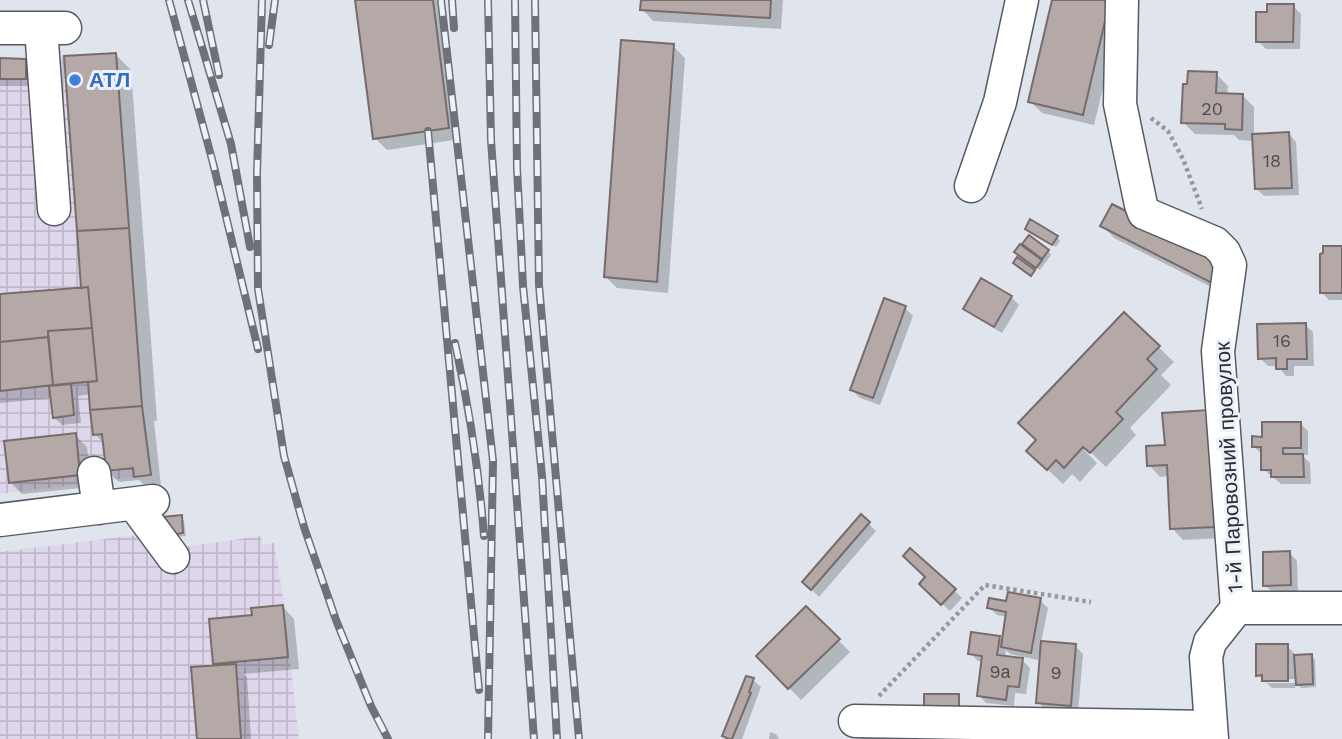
<svg xmlns="http://www.w3.org/2000/svg" width="1342" height="739" font-family="'Work Sans',sans-serif">
<style>
.industrial{fill:url(#industrial-grid)}
.shadow{fill:#0003}
.building{fill:#b5a9a8;stroke:#776c6b;stroke-width:2}
.lines{fill:none;stroke-linecap:round;stroke-linejoin:round}
.minor-casing{stroke:#565b62;stroke-width:35}
.path{stroke:#95989f;stroke-width:4.5;stroke-dasharray:3.5 3.5;stroke-linecap:butt}
.minor{stroke:#fff;stroke-width:32}
.rail-casing{stroke:#6e7177;stroke-width:8}
.rail{stroke:#ecf1fa;stroke-width:5;stroke-dasharray:16;stroke-linecap:butt}
.shop-dot{fill:#3f7fe0;stroke:#ecf1fa;stroke-width:2.5}
.labels{text-anchor:middle;stroke-width:6;stroke-linejoin:round;paint-order:stroke}
.number-label{font-size:18px;fill:#4e4d50}
.shop-label{font-size:21px;font-weight:bold;fill:#366cbe;stroke:#ecf1fa;text-anchor:start}
.street-label{font-size:21px;fill:#2c2e32;stroke:#ecf1fa}
</style>
<defs>
<pattern id="industrial-grid" width="8" height="8" patternUnits="userSpaceOnUse" patternTransform="scale(1.75)"><rect width="8" height="8" fill="#ded6eb"/><path d="M0 4h8M4 0v8" fill="none" stroke="#bfb8ca"/></pattern>
</defs>
<rect width="100%" height="100%" fill="#dfe4ed"/>
<!-- industrial -->
<path class="industrial" d="M 116,53 L 142,406 L 151,475 L 0,494 L 0,58 L 26,59 Z
M 137,535 L 184,547 L 261,536 L 262,545 L 274,543 L 283,597 L 299,739 L 0,739 L 0,552 Z"/>
<!-- shadow -->
<path class="shadow" d="M 356,0 L 442,0 L 460,139 L 387,150 L 375,138 Z
M 642,0 L 783,0 L 781,29 L 653,21 L 642,9 Z
M 1054,0 L 1124,0 L 1094,125 L 1042,113 L 1030,101 Z
M 1293,6 L 1301,14 L 1300,49 L 1266,49 L 1258,41 Z
M 673,46 L 685,58 L 668,293 L 617,288 L 606,277 Z
M 115,54 L 131,70 L 157,421 L 154,421 L 161,486 L 147,488 L 139,480 L 119,482 L 107,471 L 105,444 L 95,434 L 91,394 L 78,396 L 81,423 L 62,425 L 54,417 L 52,398 L 0,403 L 0,296 L 83,289 Z
M 0,60 L 25,61 L 33,69 L 33,86 L 0,86 Z
M 1216,74 L 1228,86 L 1227,95 L 1243,96 L 1254,107 L 1254,136 L 1289,134 L 1296,142 L 1299,195 L 1264,196 L 1256,188 L 1254,141 L 1239,140 L 1234,135 L 1195,134 L 1183,122 Z
M 1103,226 L 1216,259 L 1225,294 L 1114,238 Z
M 1030,232 L 1057,237 L 1060,241 L 1056,247 Z
M 1025,244 L 1048,251 L 1051,255 L 1040,270 L 1020,255 L 1037,259 L 1038,257 Z
M 1342,248 L 1342,300 L 1329,300 L 1321,292 Z
M 1011,297 L 1019,305 L 1002,333 L 973,316 L 965,308 Z
M 905,308 L 913,316 L 880,405 L 860,398 L 852,390 Z
M 1124,314 L 1174,362 L 1161,375 L 1171,385 L 1130,428 L 1136,435 L 1106,467 L 1078,440 L 1076,442 L 1097,463 L 1080,482 L 1072,474 L 1063,484 L 1028,451 L 1038,440 Z
M 1305,325 L 1313,332 L 1314,366 L 1294,366 L 1294,376 L 1286,376 L 1278,366 L 1268,366 L 1260,358 Z
M 1164,414 L 1226,538 L 1183,540 L 1172,528 L 1169,476 L 1160,477 L 1149,465 L 1167,447 Z
M 1300,423 L 1308,431 L 1308,455 L 1302,455 L 1310,463 L 1311,484 L 1281,484 L 1263,469 L 1262,454 L 1254,447 L 1264,438 Z
M 75,435 L 87,447 L 91,487 L 22,494 L 11,483 Z
M 861,516 L 876,531 L 819,597 L 804,582 Z
M 181,517 L 184,521 L 186,536 L 169,538 Z
M 1290,553 L 1297,561 L 1298,592 L 1273,593 L 1265,585 Z
M 954,590 L 962,598 L 950,611 L 929,592 Z
M 1040,600 L 1048,608 L 1041,643 L 1075,646 L 1083,654 L 1078,713 L 1046,710 L 1038,702 L 1042,652 L 1040,652 L 1038,660 L 1010,654 L 1006,650 L 1005,658 L 1022,660 L 1030,668 L 1026,694 L 1015,693 L 1014,706 L 986,703 L 979,695 L 983,662 L 978,661 L 970,653 L 999,638 L 1003,642 L 1007,617 L 997,615 L 989,607 Z
M 283,607 L 294,619 L 299,669 L 243,674 L 247,677 L 251,739 L 199,739 L 215,667 L 211,621 L 254,617 Z
M 806,608 L 850,652 L 801,700 L 758,656 Z
M 1287,646 L 1295,654 L 1295,657 L 1311,656 L 1315,660 L 1316,687 L 1301,688 L 1296,683 L 1296,679 L 1264,679 L 1267,683 L 1295,683 L 1295,688 L 1272,688 L 1258,675 Z
M 747,678 L 753,680 L 761,687 L 742,739 L 727,739 L 724,736 Z
M 770,732 L 776,734 L 779,739 L 769,739 Z
M 877,732 L 884,739 L 861,739 L 863,733 Z
M 938,735 L 941,739 L 895,739 L 895,736 Z"/>
<!-- building -->
<path class="building" d="M 355,0 L 433,0 L 449,128 L 373,139 Z
M 641,0 L 771,0 L 770,18 L 640,10 Z
M 1052,0 L 1110,0 L 1083,115 L 1028,102 Z
M 1267,4 L 1294,4 L 1293,42 L 1256,42 L 1256,12 L 1267,12 Z
M 621,40 L 674,44 L 657,282 L 604,277 Z
M 116,53 L 129,228 L 77,231 L 64,56 Z
M 0,58 L 26,59 L 26,79 L 0,79 Z
M 1188,71 L 1217,72 L 1216,93 L 1243,94 L 1242,130 L 1225,129 L 1225,124 L 1181,123 L 1183,84 L 1187,84 Z
M 1289,132 L 1292,188 L 1255,189 L 1252,134 Z
M 1112,204 L 1217,257 L 1214,284 L 1100,226 Z
M 1030,219 L 1058,236 L 1052,245 L 1025,229 Z
M 129,228 L 142,406 L 90,410 L 88,382 L 97,381 L 88,287 L 81,288 L 77,231 Z
M 1029,235 L 1049,250 L 1042,259 L 1022,244 Z
M 1020,244 L 1042,260 L 1036,268 L 1014,252 Z
M 1323,246 L 1342,246 L 1342,293 L 1320,293 L 1320,254 L 1323,253 Z
M 1017,257 L 1035,270 L 1031,276 L 1013,263 Z
M 981,278 L 1012,296 L 994,327 L 963,309 Z
M 88,287 L 92,328 L 48,331 L 48,337 L 0,342 L 0,294 Z
M 884,298 L 906,306 L 873,398 L 850,390 Z
M 1124,312 L 1160,346 L 1147,359 L 1157,369 L 1116,412 L 1123,419 L 1090,453 L 1083,447 L 1064,468 L 1056,460 L 1047,470 L 1026,451 L 1036,440 L 1018,423 Z
M 1306,323 L 1307,359 L 1287,359 L 1287,369 L 1276,369 L 1276,358 L 1258,359 L 1257,324 Z
M 92,328 L 97,381 L 53,385 L 48,331 Z
M 48,337 L 53,385 L 0,391 L 0,342 Z
M 71,384 L 74,415 L 53,418 L 49,386 Z
M 142,406 L 151,475 L 134,477 L 133,468 L 106,471 L 102,434 L 93,435 L 90,410 Z
M 1209,410 L 1215,527 L 1170,529 L 1167,465 L 1147,466 L 1146,446 L 1165,445 L 1162,413 Z
M 1262,422 L 1301,422 L 1301,448 L 1283,448 L 1283,454 L 1303,454 L 1304,477 L 1271,477 L 1271,470 L 1261,470 L 1261,447 L 1252,447 L 1252,436 L 1262,437 Z
M 76,433 L 80,475 L 9,483 L 4,441 Z
M 861,514 L 870,522 L 811,590 L 802,582 Z
M 182,515 L 183,533 L 164,536 L 162,517 Z
M 910,548 L 956,589 L 941,605 L 919,584 L 925,577 L 903,556 Z
M 1290,551 L 1291,585 L 1263,586 L 1263,552 Z
M 1008,592 L 1041,598 L 1031,653 L 1001,647 L 1006,612 L 987,608 L 989,598 L 1006,601 Z
M 283,605 L 288,657 L 213,664 L 209,619 L 252,615 L 251,608 Z
M 806,606 L 840,639 L 788,689 L 756,656 Z
M 971,632 L 1000,636 L 997,655 L 1023,658 L 1019,687 L 1008,686 L 1006,700 L 977,696 L 982,656 L 968,654 Z
M 1041,641 L 1076,644 L 1071,706 L 1036,703 Z
M 1256,644 L 1288,644 L 1288,681 L 1262,681 L 1262,675 L 1256,676 Z
M 1312,654 L 1313,684 L 1296,685 L 1294,655 Z
M 236,664 L 241,739 L 197,739 L 191,667 Z
M 746,676 L 754,678 L 749,692 L 751,693 L 732,739 L 729,739 L 722,736 Z
M 924,694 L 959,694 L 959,712 L 924,712 Z"/>
<g class="lines">
<!-- minor casing -->
<g class="minor-casing">
<path id="minor" d="M 1122,0 L 1120,104 L 1141,205 L 1144,213 L 1215,243 L 1224,252 L 1230,265 L 1218,351 L 1237,608 L 1210,642 L 1206,657 L 1212,739
M 0,28 L 65,28
M 41,28 L 54,209
M 971,186 L 1000,102 L 1022,0
M 94,473 L 99,508
M 134,504 L 173,557
M 0,520 L 153,501
M 1237,608 L 1342,608
M 855,721 L 1211,727"/>
</g>
<!-- path -->
<path class="path" d="M 1151,118 L 1168,131 L 1183,159 L 1202,209
M 879,696 L 985,585 L 1091,602"/>
<!-- minor -->
<use href="#minor" class="minor"/>
<!-- rail casing -->
<g class="rail-casing">
<path id="rail" d="M 169,0 L 213,163 L 258,349
M 188,0 L 231,144 L 250,247
M 203,0 L 219,75
M 262,0 L 257,174 L 258,289 L 284,456 L 304,527 L 336,620 L 371,706 L 388,739
M 441,0 L 493,461 L 488,739
M 452,0 L 454,28
M 488,0 L 491,140 L 534,739
M 515,0 L 517,168 L 523,286 L 542,476 L 557,739
M 535,0 L 539,285 L 579,739
M 269,45 L 275,0
M 428,131 L 479,690
M 455,343 C 469,407 479,471 484,536"/>
</g>
<!-- rail -->
<use href="#rail" class="rail"/>
</g>
<!-- markers -->
<circle class="shop-dot" cx="75" cy="80" r="7"/>
<g class="labels">
<!-- number labels -->
<g class="number-label">
<text x="1212" y="115">20</text>
<text x="1272" y="167">18</text>
<text x="1282" y="347">16</text>
<text x="1000" y="678">9а</text>
<text x="1056" y="679">9</text>
</g>
<!-- shop labels -->
<g class="shop-label">
<text x="89" y="87">АТЛ</text>
</g>
<!-- street labels -->
<g class="street-label">
<text transform="translate(1229 467) rotate(-93)" y="7">1-й Паровозний провулок</text>
</g>
</g>
</svg>
